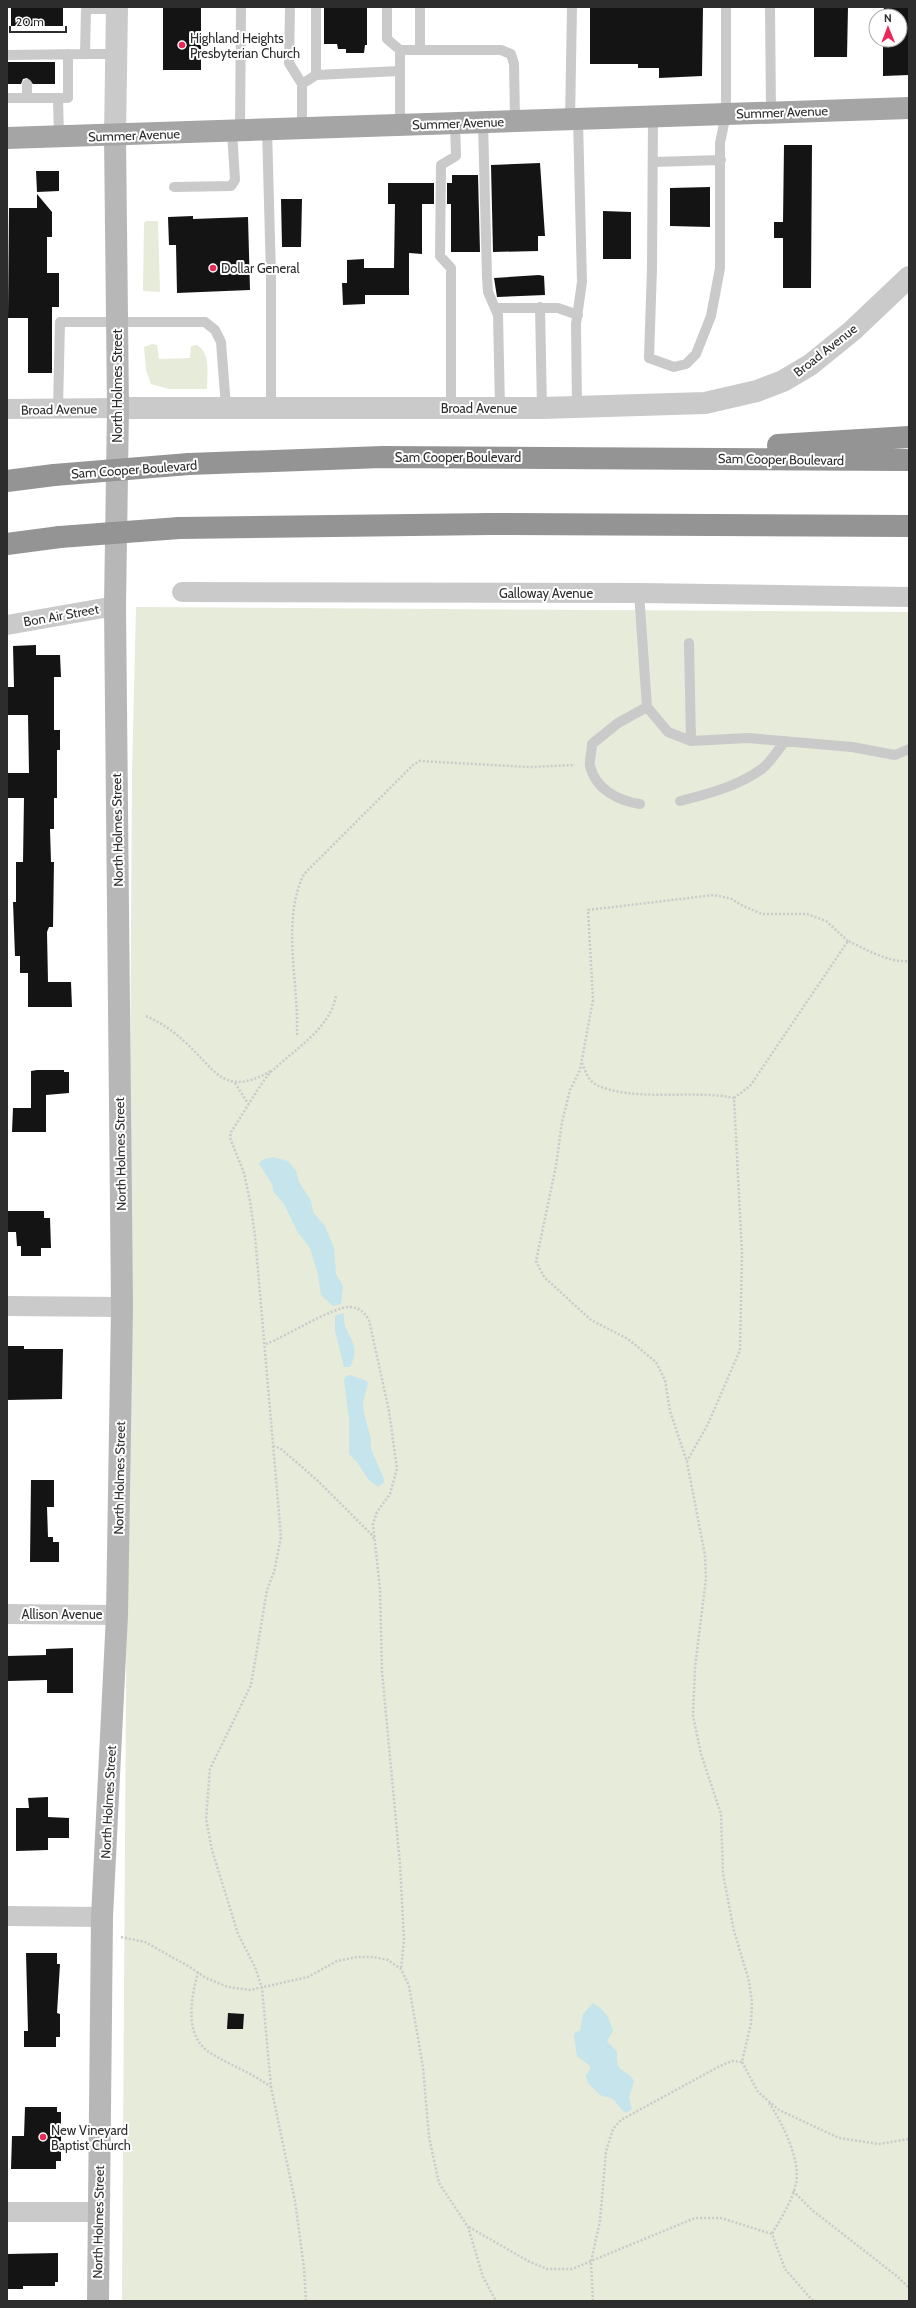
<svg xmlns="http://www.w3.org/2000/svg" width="916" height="2308" font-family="Cabin,sans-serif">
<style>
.green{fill:#e6ebda}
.water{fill:#c5e4ec}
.building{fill:#141414}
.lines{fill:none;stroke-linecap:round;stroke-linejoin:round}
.path{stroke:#cacaca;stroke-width:2.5;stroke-dasharray:2 2;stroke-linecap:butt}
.service{stroke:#cacaca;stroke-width:10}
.minor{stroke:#cacaca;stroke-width:20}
.tertiary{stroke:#cacaca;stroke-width:22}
.secondary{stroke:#b7b7b7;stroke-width:22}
.primary{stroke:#a5a5a5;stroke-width:22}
.motorway{stroke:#949494;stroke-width:22}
.motorway-bridge{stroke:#949494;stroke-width:22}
.poi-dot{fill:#ea2959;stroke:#fff;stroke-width:1.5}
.labels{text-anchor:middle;stroke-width:4;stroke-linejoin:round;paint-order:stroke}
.poi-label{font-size:13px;fill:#2d2d2d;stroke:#fff;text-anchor:start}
.street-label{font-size:13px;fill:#2d2d2d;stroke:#fff}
</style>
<rect width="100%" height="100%" fill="#fff"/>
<!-- green -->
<path class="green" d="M 146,221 L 158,221 L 160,292 L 143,291 L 144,223 Z
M 152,344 L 157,345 L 159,359 L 190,358 L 191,346 L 197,345 C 211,353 207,374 207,389 L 169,389 L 151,384 L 146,370 L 144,347 Z
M 136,607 L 909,612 L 909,2301 L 122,2301 L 132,775 Z"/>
<!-- water -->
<path class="water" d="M 273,1157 L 288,1161 L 296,1171 L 299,1182 L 311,1201 L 313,1212 L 325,1226 L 334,1248 L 336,1274 L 343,1286 L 341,1304 L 333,1306 L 321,1295 L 318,1274 L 310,1248 L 297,1231 L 284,1204 L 273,1191 L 272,1184 L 259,1164 L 262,1160 Z
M 344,1313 C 341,1336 364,1341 350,1367 L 344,1367 L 335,1330 L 335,1316 Z
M 350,1375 L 365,1380 L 368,1383 L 363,1402 L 364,1414 L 371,1439 L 371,1449 L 384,1479 L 384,1482 L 378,1487 L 368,1479 L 357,1462 L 349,1454 L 349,1418 L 344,1381 L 345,1377 Z
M 593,2003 C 604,2009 610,2018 613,2031 L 607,2041 L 617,2052 C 616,2076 626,2067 634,2081 L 629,2098 L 632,2109 L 625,2113 L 613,2099 L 600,2095 L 588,2083 L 586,2076 L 590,2069 L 590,2066 L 577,2056 L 574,2035 L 576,2032 L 580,2031 L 583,2014 Z"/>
<!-- building -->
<path class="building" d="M 11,7 L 63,7 L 63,26 L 11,26 Z
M 163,7 L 201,7 L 201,70 L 163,70 Z
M 324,7 L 367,7 L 367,45 L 365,45 L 364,53 L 346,53 L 346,49 L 338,49 L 337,44 L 324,44 Z
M 590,7 L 703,7 L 702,76 L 659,78 L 659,68 L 638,68 L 638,64 L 590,64 Z
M 814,7 L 848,7 L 847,57 L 814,57 Z
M 884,7 L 909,7 L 909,75 L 883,76 L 883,40 L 900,40 L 900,16 L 883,16 Z
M 7,62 L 55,62 L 55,84 L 33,84 L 27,78 L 23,79 L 21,84 L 7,84 Z
M 784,145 L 812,145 L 811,288 L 783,288 L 783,238 L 774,238 L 774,222 L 783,222 Z
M 540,163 L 545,236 L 538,236 L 538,251 L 493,252 L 491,165 Z
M 36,171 L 59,171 L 59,191 L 37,192 Z
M 452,175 L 478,175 L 480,252 L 451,252 L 451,204 L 447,204 L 447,183 L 452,183 Z
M 388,183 L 434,183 L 434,204 L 422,204 L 422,254 L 409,253 L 409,295 L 365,295 L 365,304 L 343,305 L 342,283 L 347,283 L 347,260 L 364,259 L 364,268 L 394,268 L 395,204 L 388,204 Z
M 710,187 L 710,227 L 670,226 L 670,188 Z
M 37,194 L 52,212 L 52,237 L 47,237 L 47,273 L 59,273 L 59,307 L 52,307 L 52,373 L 28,373 L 28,318 L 8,318 L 9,208 L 37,208 Z
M 281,199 L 302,199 L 301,247 L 282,247 Z
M 603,211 L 631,212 L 631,259 L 603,259 Z
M 193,216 L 193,219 L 248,217 L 250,290 L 177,293 L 176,245 L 169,245 L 168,217 Z
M 539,275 L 544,276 L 545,295 L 497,297 L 494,278 Z
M 36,645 L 36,655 L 60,655 L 61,677 L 54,677 L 54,730 L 60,730 L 60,750 L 57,750 L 57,798 L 54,798 L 54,829 L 50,829 L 51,862 L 54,862 L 53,927 L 49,927 L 47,932 L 48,982 L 71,982 L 72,1007 L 28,1007 L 28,973 L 20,973 L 20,956 L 15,956 L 13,902 L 16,902 L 16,862 L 23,862 L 24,798 L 8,798 L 8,773 L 29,773 L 28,715 L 7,715 L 7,687 L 14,687 L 13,646 Z
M 37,1070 L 64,1070 L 64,1072 L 69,1072 L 69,1093 L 46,1095 L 46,1132 L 12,1132 L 13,1108 L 31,1108 L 31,1071 Z
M 8,1211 L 44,1211 L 44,1218 L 50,1218 L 51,1248 L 41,1248 L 41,1256 L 21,1256 L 21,1246 L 17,1246 L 16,1232 L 8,1232 Z
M 7,1346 L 24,1346 L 24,1349 L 63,1349 L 62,1399 L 7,1400 Z
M 31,1480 L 54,1480 L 54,1507 L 47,1507 L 48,1537 L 53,1537 L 53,1542 L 59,1542 L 59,1562 L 30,1562 Z
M 73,1648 L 73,1693 L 47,1693 L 47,1680 L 7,1681 L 7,1656 L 46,1655 L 46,1649 Z
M 48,1797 L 48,1817 L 69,1818 L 69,1838 L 48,1838 L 48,1850 L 16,1851 L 16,1808 L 29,1808 L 28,1798 Z
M 26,1953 L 57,1953 L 57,1964 L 60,1964 L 57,2013 L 60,2014 L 60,2037 L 56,2037 L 56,2047 L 24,2047 L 24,2031 L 28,2031 Z
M 228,2013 L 244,2014 L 243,2029 L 227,2029 Z
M 25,2107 L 57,2107 L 57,2112 L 61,2112 L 61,2161 L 56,2161 L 56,2169 L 11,2169 L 12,2136 L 24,2136 Z
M 58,2253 L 58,2282 L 55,2282 L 55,2286 L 23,2286 L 23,2289 L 7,2289 L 7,2254 Z"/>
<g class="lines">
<!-- path -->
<path class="path" d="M 848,941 L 826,921 L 807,914 L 762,914 L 741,905 L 732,899 L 714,895 L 588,910 L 593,1000 L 580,1070 L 570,1090 L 562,1122 L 556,1166 L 536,1261 L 544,1277 L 591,1320 L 628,1339 L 656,1362 L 665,1380 L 670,1411 L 687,1462 L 705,1555 L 706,1578 L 695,1667 L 693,1716 L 701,1754 L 721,1814 L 723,1874 L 734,1931 L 749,1981 L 752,2003 L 751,2023 L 742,2062 L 758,2092 L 779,2110 L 839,2138 L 879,2144 L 909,2139
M 146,1016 C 160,1022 173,1031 184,1041 C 216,1070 223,1098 271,1071
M 297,1035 C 299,984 281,920 304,874 L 413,765 L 419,761 L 530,767 L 575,765
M 582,1063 C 585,1070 588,1080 595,1084 C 631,1103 694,1089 734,1098 L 742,1253 L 740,1350 L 708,1424 L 687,1461
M 235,1083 L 249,1105
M 734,1098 L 750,1086 L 848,941 C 866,949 888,963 909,961
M 266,1344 C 285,1337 334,1306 350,1307 C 360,1308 364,1312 369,1320 L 389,1411 L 397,1469 L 390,1494 L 377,1512 L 373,1524 L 380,1589 L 382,1672 L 400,1864 L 404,1940 L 401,1969
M 273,1446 L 280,1448 L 317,1480 L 372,1535 L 375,1541
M 121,1937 L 145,1942 L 188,1966 L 206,1978 L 228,1987 L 250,1990 L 308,1977 L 337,1961 L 357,1957 L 373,1957 L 388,1960 L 401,1969 L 409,1986 L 423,2067 L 429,2137 L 439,2183 L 468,2227 L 483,2277 L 496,2301
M 198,1972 C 191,1999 183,2037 212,2054 C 232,2066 252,2073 271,2087
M 769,2103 C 782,2122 801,2160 796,2184 C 792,2201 781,2218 772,2234
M 793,2191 L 812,2210 L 898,2277 L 909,2288
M 469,2227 L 528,2261 L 547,2269 L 572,2269 L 695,2218 L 721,2218 L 772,2234 L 785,2269 L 813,2301
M 306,2301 L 304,2268 L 295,2201 L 271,2087 L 262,1988 L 255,1967 L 238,1934 L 212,1850 L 206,1819 L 210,1769 L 251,1685 L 267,1590 L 274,1572 L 281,1537 L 255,1236 L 250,1201 L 244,1173 L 230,1138 L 231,1132 C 242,1116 260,1083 272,1071 C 295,1049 331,1028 336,995
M 593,2301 L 591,2262 L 600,2221 L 606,2151 L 613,2129 L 621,2120 L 718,2067 L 732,2061 L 742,2062"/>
<!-- service -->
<path class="service" d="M 290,7 L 289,63 L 302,84 L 302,128
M 316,7 L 316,75
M 387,7 L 387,39 L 400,50
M 420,7 L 420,50
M 770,7 L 771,113
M 117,54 L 85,54 L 86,9 L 117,9
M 7,55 L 85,54
M 302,84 L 316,75 L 399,71
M 7,98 L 68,98 L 68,54
M 27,98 L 27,84
M 58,98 L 59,137
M 653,116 L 652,268 L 649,358 L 674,367 L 686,364 L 696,354 L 711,316 L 720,268 L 720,143 L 726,114 L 726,7
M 570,120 L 572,7
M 483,122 L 487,278 L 488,292 L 498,315 L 500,408
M 400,125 L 400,50 L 501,50 L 511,54 L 514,64 L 515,120
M 267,129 L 271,276 L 271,406
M 240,130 L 241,7
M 653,162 L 721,160
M 174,187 L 231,186 L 235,180 L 232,131
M 540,307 L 542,408
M 496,308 L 558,308 L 578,315
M 577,407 L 576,324 L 582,282 L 578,120
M 451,408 L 451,268 L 440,256 L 441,165 L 456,156 L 455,123
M 58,409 L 60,322 L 205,322 L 215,330 L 221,342 L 226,407
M 639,593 L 647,707 L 668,732 L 691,741 L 748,738 L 852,747 L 895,755 L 909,749
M 689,643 L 691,741
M 680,801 C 708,794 739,786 763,768 C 771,761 778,750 785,741
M 640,804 C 619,801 596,790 590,766 C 589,760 592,751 592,744 L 618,723 L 647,707"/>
<!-- minor -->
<path class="minor" d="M 7,409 L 118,408
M 182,592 L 639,593 L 909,597
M 7,625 L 115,606
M 7,1306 L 122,1307
M 7,1614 L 117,1615
M 7,1916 L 102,1917
M 7,2212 L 98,2212"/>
<!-- tertiary -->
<path class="tertiary" d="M 115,136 L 117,7
M 118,408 L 542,408 L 705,403 L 757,391 L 783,381 L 810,365 L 852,331 L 909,277"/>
<!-- secondary -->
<path class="secondary" d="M 98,2301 L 102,1917 L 117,1615 L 122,1307 L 115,606 L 118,408 L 115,136"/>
<!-- primary -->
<path class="primary" d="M 7,138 L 909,108"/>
<!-- motorway -->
<path class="motorway" d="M 778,445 L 909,437
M 189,464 L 382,457 L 909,460
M 7,481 L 54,475
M 179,528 L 491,524 L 909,526
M 7,544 L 60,537"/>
<!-- motorway-bridge -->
<path class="motorway-bridge" d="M 54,475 L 189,464
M 60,537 L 179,528"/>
</g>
<!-- markers -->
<g class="poi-dot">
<circle cx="182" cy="45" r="4"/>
<circle cx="213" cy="268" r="4"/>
<circle cx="43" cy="2137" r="4"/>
</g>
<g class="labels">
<!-- poi labels -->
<g class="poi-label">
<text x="190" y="43">Highland Heights<tspan x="190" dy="15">Presbyterian Church</tspan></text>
<text x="221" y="273">Dollar General</text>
<text x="51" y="2135">New Vineyard<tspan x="51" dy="15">Baptist Church</tspan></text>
</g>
<!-- street labels -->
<g class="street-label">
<text transform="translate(782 112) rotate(-2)" y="5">Summer Avenue</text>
<text transform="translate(458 123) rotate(-2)" y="5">Summer Avenue</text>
<text transform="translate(134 135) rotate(-2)" y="5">Summer Avenue</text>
<text transform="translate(825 350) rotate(-38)" y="5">Broad Avenue</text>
<text transform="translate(117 386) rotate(-90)" y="5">North Holmes Street</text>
<text x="479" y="413">Broad Avenue</text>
<text transform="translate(59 409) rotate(-1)" y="5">Broad Avenue</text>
<text x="458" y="462">Sam Cooper Boulevard</text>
<text transform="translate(781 459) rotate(1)" y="5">Sam Cooper Boulevard</text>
<text transform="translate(134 469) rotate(-4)" y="5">Sam Cooper Boulevard</text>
<text x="546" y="598">Galloway Avenue</text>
<text transform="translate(61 615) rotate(-10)" y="5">Bon Air Street</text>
<text transform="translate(117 830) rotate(-91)" y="5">North Holmes Street</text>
<text transform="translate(120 1154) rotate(-91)" y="5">North Holmes Street</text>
<text transform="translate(119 1478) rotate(-89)" y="5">North Holmes Street</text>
<text x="62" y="1619">Allison Avenue</text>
<text transform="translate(108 1802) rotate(-87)" y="5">North Holmes Street</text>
<text transform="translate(98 2222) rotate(-89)" y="5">North Holmes Street</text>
</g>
</g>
<!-- border -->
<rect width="916" height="2308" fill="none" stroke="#2d2d2d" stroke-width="16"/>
<!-- north arrow -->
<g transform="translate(888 28) rotate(359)"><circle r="19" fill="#ffffff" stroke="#ababab"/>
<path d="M0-3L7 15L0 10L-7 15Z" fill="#ea2959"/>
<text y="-6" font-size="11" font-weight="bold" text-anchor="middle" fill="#2d2d2d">N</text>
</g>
<!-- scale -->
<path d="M10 26v6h56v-6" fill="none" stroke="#2d2d2d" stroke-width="2"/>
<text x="16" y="26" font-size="12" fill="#2d2d2d" stroke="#ffffff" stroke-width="3" paint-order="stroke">20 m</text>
</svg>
